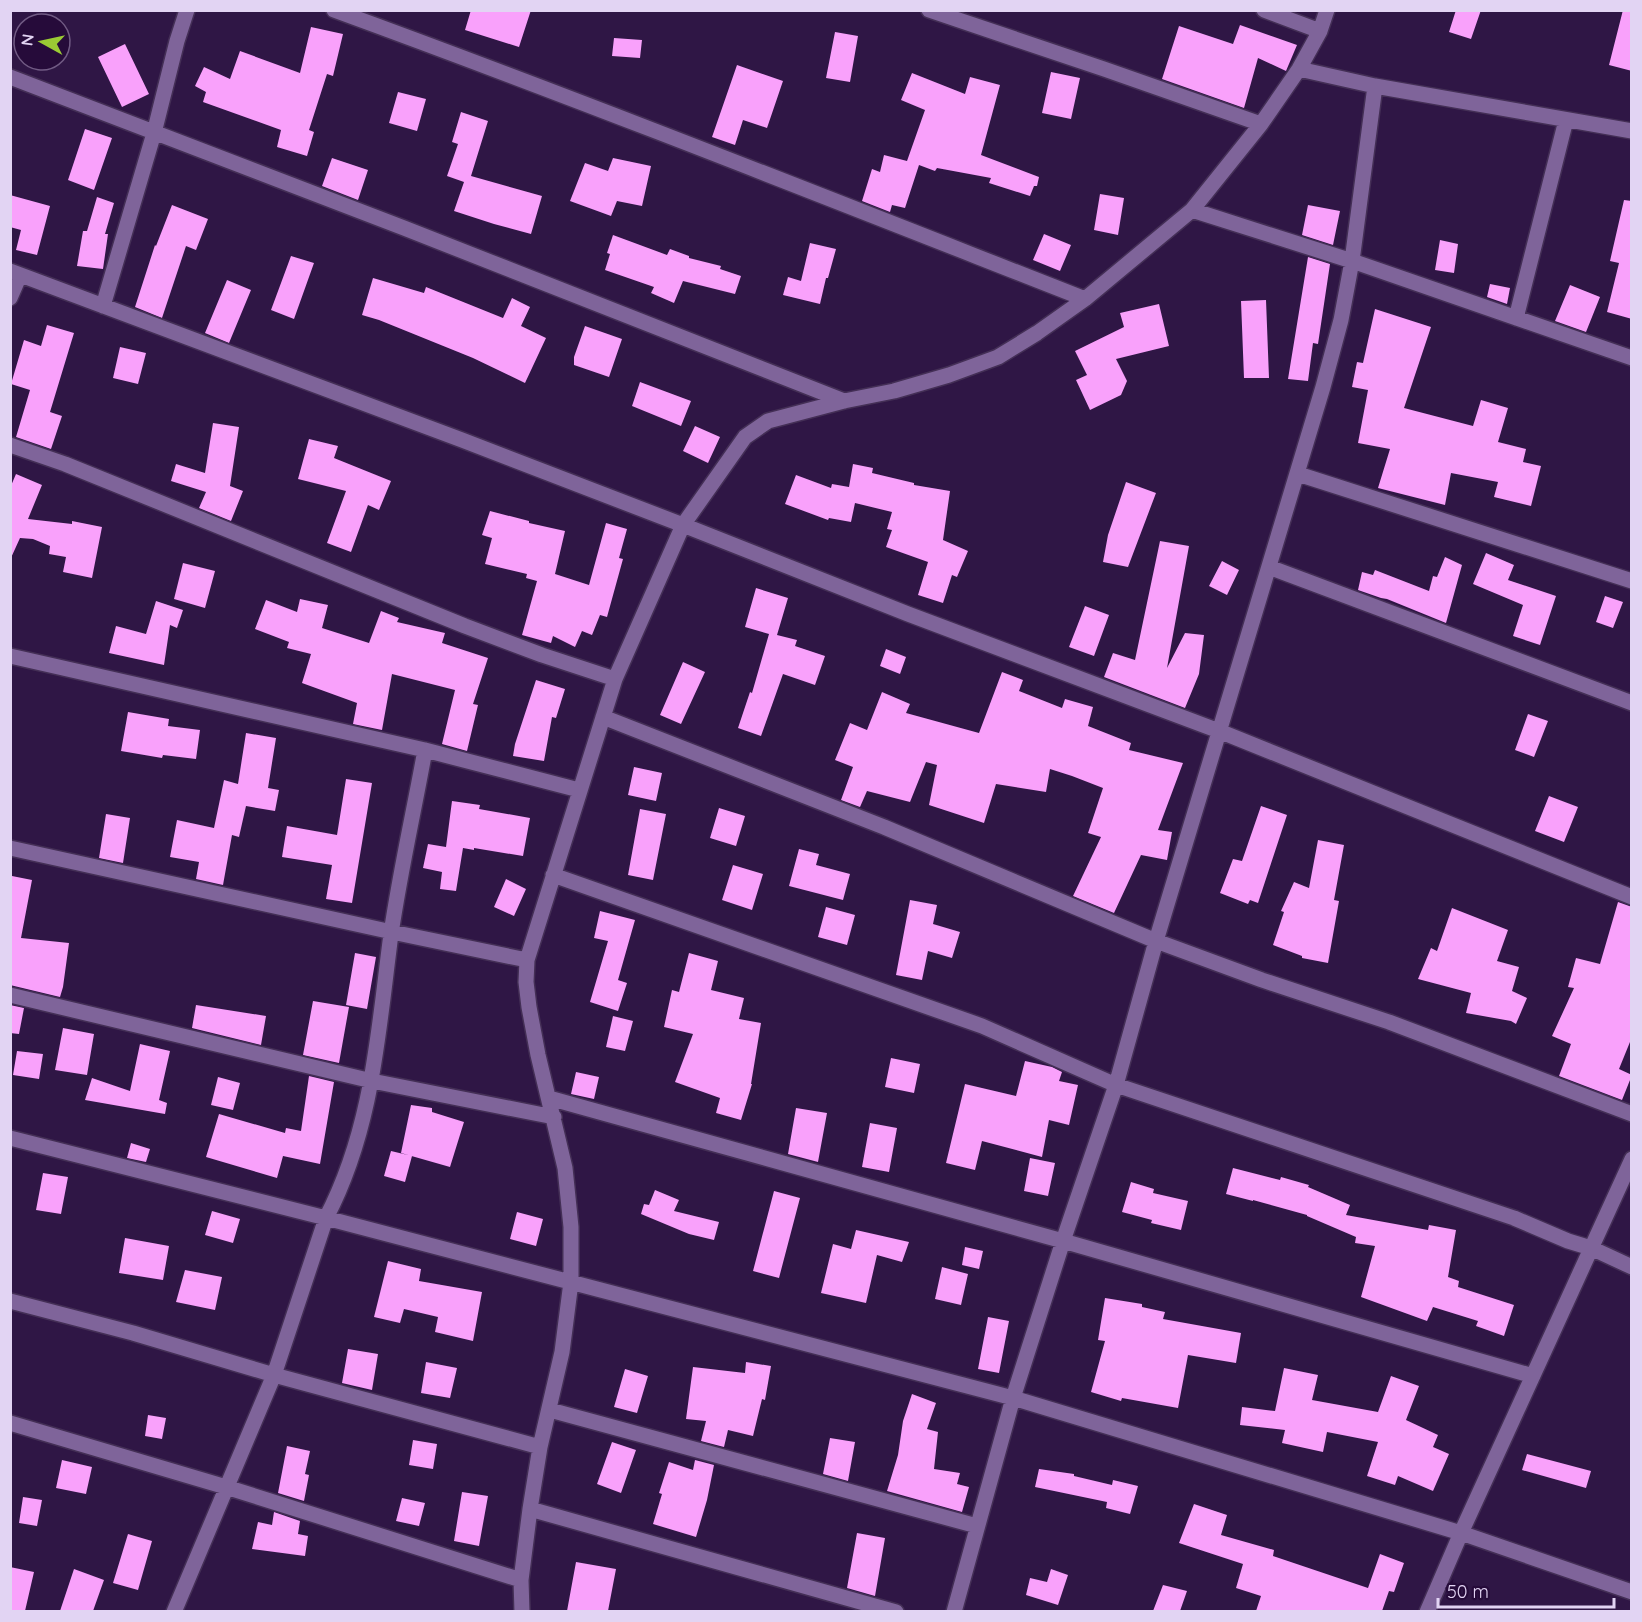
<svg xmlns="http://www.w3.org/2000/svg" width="1642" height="1622" font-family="Quicksand,sans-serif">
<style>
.building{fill:#f9a1fb}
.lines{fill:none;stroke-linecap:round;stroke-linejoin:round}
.street-casing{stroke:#442f56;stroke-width:18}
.street{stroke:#7f649a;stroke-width:15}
</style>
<rect width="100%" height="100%" fill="#2f1645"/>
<!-- building -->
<path class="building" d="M 471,10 L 531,10 L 519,47 L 465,30 Z
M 1456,10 L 1481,10 L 1471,39 L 1449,32 Z
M 1623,10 L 1632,10 L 1632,71 L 1609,65 Z
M 1240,25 L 1297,45 L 1286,71 L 1258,58 L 1244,108 L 1162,79 L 1179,26 L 1233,44 Z
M 311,27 L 343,34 L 333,76 L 327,74 L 309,130 L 314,132 L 307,156 L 277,147 L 281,130 L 203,102 L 206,92 L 195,86 L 204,67 L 230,79 L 240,51 L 300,73 Z
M 835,32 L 858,36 L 850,82 L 826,78 Z
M 614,38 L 642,40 L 640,58 L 612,56 Z
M 125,44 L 149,94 L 122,107 L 98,57 Z
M 737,65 L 783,81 L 767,128 L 743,120 L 735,145 L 712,137 Z
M 1051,72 L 1080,78 L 1071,119 L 1042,113 Z
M 912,73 L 965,94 L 970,77 L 1000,85 L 981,155 L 1039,177 L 1037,186 L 1034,186 L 1030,196 L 989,183 L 991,178 L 937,168 L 935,171 L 919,165 L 905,208 L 892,205 L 890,212 L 862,201 L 872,169 L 880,172 L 884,155 L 907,161 L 925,110 L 901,100 Z
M 398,92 L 426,99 L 417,131 L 389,123 Z
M 461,112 L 488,121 L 471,176 L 542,196 L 531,234 L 494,224 L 454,211 L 464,182 L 447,176 L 458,144 L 452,142 Z
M 85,129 L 112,138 L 94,190 L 68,180 Z
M 332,158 L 368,170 L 358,200 L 322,186 Z
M 613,158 L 651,166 L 642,206 L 617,201 L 611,216 L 570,201 L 585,163 L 608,171 Z
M 1100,194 L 1124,198 L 1118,235 L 1094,230 Z
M 10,195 L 50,206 L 37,255 L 16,250 L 21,230 L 10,227 Z
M 97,197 L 114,203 L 105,234 L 108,234 L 103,269 L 77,266 L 83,231 L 87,231 Z
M 1624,200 L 1632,201 L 1632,319 L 1607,312 L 1619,263 L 1610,261 Z
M 172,205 L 208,219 L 196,250 L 186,246 L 162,318 L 135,307 L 155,245 L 156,246 Z
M 1308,205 L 1340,211 L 1333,245 L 1302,235 Z
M 1044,234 L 1071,245 L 1060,271 L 1033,260 Z
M 613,235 L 667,255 L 670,249 L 689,256 L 689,258 L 721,266 L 720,269 L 741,276 L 735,294 L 683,281 L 674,303 L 651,293 L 654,287 L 605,270 L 610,254 L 607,253 Z
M 1440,240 L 1458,244 L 1454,273 L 1435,270 Z
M 810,243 L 836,249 L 828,278 L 826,278 L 820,304 L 783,295 L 788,277 L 801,281 Z
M 291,256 L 314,263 L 294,319 L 271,310 Z
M 1308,257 L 1330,264 L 1318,344 L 1313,343 L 1308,381 L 1288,379 Z
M 373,278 L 424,293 L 426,287 L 503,318 L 512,298 L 530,307 L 521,326 L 546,338 L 525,383 L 473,358 L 379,320 L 362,315 Z
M 227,280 L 251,290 L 229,343 L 205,333 Z
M 1490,284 L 1510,288 L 1507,304 L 1487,297 Z
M 1570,285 L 1600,297 L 1586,332 L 1555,321 Z
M 1266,300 L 1269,378 L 1244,378 L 1241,301 Z
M 1159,304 L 1169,346 L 1116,359 L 1127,381 L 1121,395 L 1090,410 L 1076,380 L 1087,375 L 1075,351 L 1124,327 L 1120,313 Z
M 1375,309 L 1431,327 L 1404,408 L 1473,426 L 1481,400 L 1508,408 L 1498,442 L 1526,449 L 1523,462 L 1541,466 L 1531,506 L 1494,497 L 1498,482 L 1451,473 L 1445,505 L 1378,488 L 1390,449 L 1358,443 L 1368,390 L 1352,387 L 1357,362 L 1363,363 Z
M 47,325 L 74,333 L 50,412 L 62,416 L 51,449 L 16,437 L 30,390 L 11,384 L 24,340 L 41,346 Z
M 585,326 L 622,339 L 609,377 L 574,365 L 574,357 Z
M 120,347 L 146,353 L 138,384 L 113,378 Z
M 640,382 L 691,401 L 681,426 L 632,406 Z
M 213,423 L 239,427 L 230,486 L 243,491 L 231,521 L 199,508 L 206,492 L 171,481 L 176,464 L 205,473 Z
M 695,426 L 720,437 L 708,463 L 683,451 Z
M 309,439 L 338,446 L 334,458 L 391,481 L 379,510 L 368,505 L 351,552 L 327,543 L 346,491 L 298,479 Z
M 853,464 L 873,468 L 872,473 L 914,483 L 914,485 L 950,491 L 943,540 L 968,551 L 957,577 L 952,575 L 943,603 L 918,595 L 928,562 L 886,547 L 892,530 L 887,529 L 892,512 L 855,503 L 851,522 L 829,518 L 828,520 L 785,504 L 796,475 L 831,488 L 832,484 L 849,487 Z
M 16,474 L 42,485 L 28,519 L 72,524 L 72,521 L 102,527 L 92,578 L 63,572 L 66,557 L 49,554 L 50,546 L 33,539 L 20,538 L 10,560 L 10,488 Z
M 1126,482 L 1156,493 L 1128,567 L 1103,562 L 1108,535 Z
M 490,511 L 529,521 L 529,523 L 565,531 L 555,574 L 589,585 L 606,523 L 627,529 L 619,558 L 623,559 L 607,617 L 600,615 L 592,635 L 582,631 L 575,647 L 553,636 L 551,643 L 522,635 L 537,581 L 526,578 L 527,574 L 485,564 L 492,538 L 482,535 Z
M 1160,541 L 1189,546 L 1167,668 L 1185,633 L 1204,635 L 1199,674 L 1185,708 L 1104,677 L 1113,653 L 1135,660 Z
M 1486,553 L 1514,565 L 1508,580 L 1556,596 L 1540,645 L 1513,636 L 1523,605 L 1473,584 Z
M 1445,557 L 1462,565 L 1446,623 L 1387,599 L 1381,598 L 1358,590 L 1362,572 L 1373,575 L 1375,570 L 1429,591 L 1433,576 L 1437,577 Z
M 1222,561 L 1239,570 L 1227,595 L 1209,586 Z
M 183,563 L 215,571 L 205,608 L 174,599 Z
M 756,588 L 788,598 L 777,635 L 797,640 L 795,646 L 825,656 L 815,685 L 783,674 L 761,736 L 738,728 L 750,692 L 752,693 L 769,634 L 745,627 Z
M 1605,596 L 1623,602 L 1613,628 L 1596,622 Z
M 300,599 L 328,605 L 322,628 L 369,643 L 381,611 L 399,618 L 397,622 L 445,633 L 442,643 L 488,658 L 473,704 L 478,705 L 467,751 L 442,744 L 455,690 L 392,674 L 382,730 L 353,724 L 357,703 L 302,683 L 311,654 L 287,648 L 289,642 L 255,629 L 266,600 L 297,612 Z
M 156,601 L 183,610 L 177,628 L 170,625 L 164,665 L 109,653 L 116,626 L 146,634 Z
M 1085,606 L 1109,615 L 1094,656 L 1069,647 Z
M 886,649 L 906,657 L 900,674 L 880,666 Z
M 683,662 L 705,672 L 681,724 L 660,715 Z
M 1002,672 L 1023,680 L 1019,691 L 1062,708 L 1065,699 L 1093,707 L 1088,726 L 1131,743 L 1129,750 L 1183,763 L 1158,830 L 1172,832 L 1167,860 L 1141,855 L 1114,913 L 1073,896 L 1101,837 L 1088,833 L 1103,788 L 1072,776 L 1050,769 L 1046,792 L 996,784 L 984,823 L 929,805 L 937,765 L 926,762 L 910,802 L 867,791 L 860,807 L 841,800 L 853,767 L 835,760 L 850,723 L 867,730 L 882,692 L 910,704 L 906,713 L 979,733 Z
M 536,680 L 565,689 L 556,718 L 552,717 L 544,761 L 513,756 L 515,744 Z
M 128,712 L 169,719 L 168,726 L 200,730 L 196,759 L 163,755 L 162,758 L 121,751 Z
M 1528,714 L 1548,721 L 1534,757 L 1515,750 Z
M 246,733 L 276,738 L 268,788 L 279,790 L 275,811 L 246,806 L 239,837 L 232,835 L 223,885 L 196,879 L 199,862 L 170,857 L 177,820 L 214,828 L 224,780 L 238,784 Z
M 634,767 L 662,773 L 656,801 L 628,795 Z
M 346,779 L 372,783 L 352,903 L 326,899 L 332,865 L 282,857 L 287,826 L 337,835 Z
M 1549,796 L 1578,807 L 1564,842 L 1535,831 Z
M 452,801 L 480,805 L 479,809 L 530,818 L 523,856 L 474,848 L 474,850 L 463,848 L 456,891 L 440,889 L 442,872 L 423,868 L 428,844 L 446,847 Z
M 1261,806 L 1287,815 L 1258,903 L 1250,900 L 1248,904 L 1220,893 L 1233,859 L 1242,861 Z
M 719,808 L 745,816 L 736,846 L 710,838 Z
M 640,809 L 666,814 L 653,880 L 628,875 Z
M 106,814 L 130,818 L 123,863 L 99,858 Z
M 1318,840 L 1344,845 L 1334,900 L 1339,901 L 1328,963 L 1302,958 L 1302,956 L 1273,945 L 1284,912 L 1281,911 L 1294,882 L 1309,888 Z
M 799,849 L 819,854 L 816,865 L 850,874 L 843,900 L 789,886 Z
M 733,865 L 763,874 L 752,910 L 722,900 Z
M 12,876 L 32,880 L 21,938 L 69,943 L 63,987 L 60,997 L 10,985 L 10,886 Z
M 506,879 L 526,889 L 514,916 L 494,907 Z
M 910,900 L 937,905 L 933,924 L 960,932 L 952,958 L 928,951 L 922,980 L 896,975 Z
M 1618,902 L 1632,907 L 1632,1037 L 1619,1069 L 1632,1075 L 1622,1100 L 1559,1076 L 1571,1044 L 1552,1036 L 1574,988 L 1568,987 L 1576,958 L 1600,964 Z
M 826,907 L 855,915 L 847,945 L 818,937 Z
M 1452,908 L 1508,930 L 1497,961 L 1519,967 L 1512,991 L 1527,998 L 1516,1024 L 1511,1021 L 1466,1013 L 1471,993 L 1418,979 L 1431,948 L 1437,951 Z
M 600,911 L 635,920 L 618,980 L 627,983 L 618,1011 L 590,1002 L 608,941 L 594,938 Z
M 355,953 L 376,957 L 367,1009 L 346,1005 Z
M 689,953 L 718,961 L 711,990 L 744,998 L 739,1019 L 761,1023 L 751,1084 L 752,1084 L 741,1120 L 716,1113 L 720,1098 L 675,1082 L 693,1034 L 664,1027 L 672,990 L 679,992 Z
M 313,1001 L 349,1007 L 339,1063 L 303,1055 Z
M 10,1005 L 24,1008 L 19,1034 L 10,1033 Z
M 196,1005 L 266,1016 L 261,1045 L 192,1028 Z
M 613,1016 L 633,1021 L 625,1051 L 606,1047 Z
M 63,1028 L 94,1034 L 87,1075 L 55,1070 Z
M 140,1044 L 170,1051 L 159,1100 L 167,1103 L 165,1114 L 85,1100 L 92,1078 L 130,1091 Z
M 17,1051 L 43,1054 L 39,1079 L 13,1075 Z
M 891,1058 L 920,1064 L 914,1093 L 885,1087 Z
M 1025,1061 L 1052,1067 L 1062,1072 L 1059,1081 L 1078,1085 L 1069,1125 L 1049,1120 L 1042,1157 L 982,1141 L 975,1170 L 946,1163 L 965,1084 L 1016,1096 Z
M 576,1072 L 599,1077 L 594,1099 L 571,1094 Z
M 309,1076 L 334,1082 L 320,1164 L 283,1156 L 277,1178 L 206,1157 L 219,1114 L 285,1133 L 286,1128 L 301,1131 Z
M 218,1077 L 240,1083 L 233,1110 L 211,1105 Z
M 411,1105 L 432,1108 L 432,1112 L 464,1122 L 450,1167 L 401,1153 Z
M 796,1108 L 827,1113 L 818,1162 L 788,1154 Z
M 870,1123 L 897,1128 L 889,1172 L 862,1167 Z
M 131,1143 L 150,1149 L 146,1162 L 127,1158 Z
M 391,1151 L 412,1156 L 405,1182 L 384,1176 Z
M 1030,1158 L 1055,1163 L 1048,1196 L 1024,1191 Z
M 1233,1168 L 1280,1180 L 1281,1177 L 1309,1185 L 1308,1187 L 1350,1205 L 1346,1215 L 1428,1230 L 1429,1225 L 1456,1230 L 1448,1277 L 1459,1281 L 1458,1287 L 1514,1305 L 1504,1336 L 1476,1326 L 1478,1321 L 1433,1307 L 1427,1321 L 1361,1297 L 1375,1246 L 1355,1243 L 1356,1237 L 1307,1216 L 1307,1215 L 1253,1200 L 1253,1201 L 1226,1194 Z
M 43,1173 L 68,1177 L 61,1214 L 36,1210 Z
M 1131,1182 L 1154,1189 L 1153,1193 L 1188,1201 L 1181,1230 L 1151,1223 L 1152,1220 L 1122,1212 Z
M 655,1190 L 679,1200 L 674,1211 L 719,1222 L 714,1240 L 689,1234 L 641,1214 L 644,1204 L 649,1205 Z
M 774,1191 L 800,1198 L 779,1278 L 753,1271 Z
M 212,1211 L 240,1219 L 233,1243 L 205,1235 Z
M 517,1212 L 543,1219 L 536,1246 L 510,1239 Z
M 856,1230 L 909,1242 L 902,1262 L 877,1255 L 866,1303 L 821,1293 L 833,1244 L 851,1249 Z
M 125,1238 L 169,1246 L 163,1280 L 119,1273 Z
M 965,1247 L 983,1251 L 979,1269 L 962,1265 Z
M 388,1261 L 421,1269 L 419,1281 L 482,1292 L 473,1341 L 435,1332 L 438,1317 L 404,1309 L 400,1323 L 374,1317 Z
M 942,1267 L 968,1274 L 961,1305 L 935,1299 Z
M 185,1270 L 222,1277 L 215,1310 L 176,1302 Z
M 1105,1298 L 1142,1304 L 1142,1307 L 1165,1312 L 1163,1319 L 1241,1333 L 1236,1363 L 1188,1355 L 1178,1408 L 1122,1398 L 1121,1401 L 1091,1392 L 1105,1341 L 1098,1340 Z
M 988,1317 L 1009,1321 L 999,1373 L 978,1369 Z
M 348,1349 L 378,1354 L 372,1390 L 342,1383 Z
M 426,1362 L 457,1368 L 450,1398 L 421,1393 Z
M 746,1362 L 771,1366 L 765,1400 L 762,1399 L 753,1436 L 728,1430 L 724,1447 L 701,1441 L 706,1421 L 686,1419 L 693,1367 L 745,1373 Z
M 1284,1368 L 1318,1375 L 1312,1400 L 1378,1412 L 1391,1376 L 1419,1386 L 1406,1420 L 1438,1435 L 1433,1447 L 1449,1454 L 1433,1491 L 1398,1476 L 1395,1485 L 1367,1476 L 1378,1442 L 1327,1432 L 1323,1452 L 1282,1443 L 1285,1430 L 1240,1425 L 1242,1407 L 1275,1411 Z
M 625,1369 L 648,1376 L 637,1413 L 614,1407 Z
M 912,1394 L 936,1403 L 927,1429 L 938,1432 L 934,1469 L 960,1473 L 957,1484 L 969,1487 L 962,1512 L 887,1491 L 898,1455 L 903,1421 Z
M 148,1415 L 166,1418 L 162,1439 L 145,1436 Z
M 830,1438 L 855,1442 L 848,1481 L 823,1474 Z
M 413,1440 L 437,1444 L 433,1469 L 409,1465 Z
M 612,1442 L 636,1450 L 621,1493 L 597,1484 Z
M 287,1446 L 310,1451 L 305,1474 L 309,1475 L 304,1501 L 278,1493 Z
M 1527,1454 L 1591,1471 L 1586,1488 L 1522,1470 Z
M 62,1460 L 92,1467 L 86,1494 L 56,1488 Z
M 695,1460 L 714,1465 L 707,1500 L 696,1537 L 653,1524 L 662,1494 L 659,1493 L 669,1462 L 693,1470 Z
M 1039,1469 L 1074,1474 L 1074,1476 L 1112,1485 L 1113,1480 L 1138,1486 L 1130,1514 L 1106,1508 L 1107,1502 L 1035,1487 Z
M 462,1492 L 488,1496 L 479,1546 L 454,1541 Z
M 23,1497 L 42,1500 L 37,1526 L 19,1523 Z
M 402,1498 L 425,1503 L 419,1526 L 396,1521 Z
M 1194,1504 L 1227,1515 L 1221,1535 L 1274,1550 L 1273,1556 L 1368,1588 L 1380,1554 L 1404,1563 L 1394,1592 L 1389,1591 L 1382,1611 L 1256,1611 L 1261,1596 L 1236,1588 L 1243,1564 L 1179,1543 Z
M 274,1512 L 300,1521 L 298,1534 L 308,1536 L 305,1556 L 252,1549 L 258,1522 L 272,1525 Z
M 857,1533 L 885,1538 L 875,1596 L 847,1588 Z
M 128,1534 L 152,1541 L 138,1590 L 113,1583 Z
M 576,1562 L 616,1569 L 608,1611 L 567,1611 Z
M 10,1567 L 34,1572 L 25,1611 L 10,1611 Z
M 74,1569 L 104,1580 L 93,1611 L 60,1611 Z
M 1051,1569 L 1068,1575 L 1058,1605 L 1026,1595 L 1030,1578 L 1047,1582 Z
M 1163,1585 L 1187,1591 L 1180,1611 L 1153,1611 Z"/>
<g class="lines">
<!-- street casing -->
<g class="street-casing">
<path id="street" d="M 334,10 C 586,102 835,201 1085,299
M 929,10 L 1104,69 L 1261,124
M 1264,10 L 1320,31
M 1299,69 L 1375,86 L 1632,131
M 10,77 L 404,228 L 844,401
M 1192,210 L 1352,261 L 1632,358
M 10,271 L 462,440 L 683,525 L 908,614 L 1219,731 L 1632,897
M 10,298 L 20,275
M 103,306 L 154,133 L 177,41 L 187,10
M 1516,318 L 1566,120
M 10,445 L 65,464 L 465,626 L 542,655 L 615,679
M 1298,474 L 1632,581
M 1269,567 L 1632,703
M 10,656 L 425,750 L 579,790
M 603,717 L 884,827 L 1156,941 L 1262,980 L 1389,1022 L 1632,1114
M 10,848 L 392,932 L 527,960
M 553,875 L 982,1026 L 1116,1085 L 1514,1218 L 1568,1241 L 1591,1248 L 1632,1267
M 10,995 L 372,1081 L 554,1117
M 549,1098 L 1063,1241 L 1533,1376
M 10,1138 L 326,1218 L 1013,1398 L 1461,1533 L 1632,1592
M 10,1301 L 133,1333 L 274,1375 L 540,1447
M 550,1410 L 977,1526
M 10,1423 L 226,1487 L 521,1580
M 530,1509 L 896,1612
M 174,1612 L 274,1375 L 326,1218 C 373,1128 378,1032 391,934 C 400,872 414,811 425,750
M 522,1612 L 521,1580 L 530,1509 L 540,1447 L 562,1352 L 571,1282 L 571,1227 L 565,1168 L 538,1055 L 529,1007 L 526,982 L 527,960 L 615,679 L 683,525 L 745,437 L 768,421 L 844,401 L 894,391 L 949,375 L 998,357 L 1037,333 L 1085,299 L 1192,210 L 1261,124 L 1299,69 L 1320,31 L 1327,10
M 954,1612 L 1013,1398 L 1063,1241 L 1116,1085 L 1156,941 L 1323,387 L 1341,320 L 1352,261 L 1375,86
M 1427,1612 L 1461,1533 L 1632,1159"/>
</g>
<!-- street -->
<use href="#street" class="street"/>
</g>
<!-- border -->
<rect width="1642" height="1622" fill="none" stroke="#e2d4f3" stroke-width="24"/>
<!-- north arrow -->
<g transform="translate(42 42) rotate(278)"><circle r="28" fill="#260b3a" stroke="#715b84" stroke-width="1.5"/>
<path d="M0-4.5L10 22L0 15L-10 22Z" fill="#9acb34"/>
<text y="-9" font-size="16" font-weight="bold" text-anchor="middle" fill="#e2d4f3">N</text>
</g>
<!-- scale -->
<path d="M1438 1598v9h176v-9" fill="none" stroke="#e2d4f3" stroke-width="3"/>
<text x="1447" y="1598" font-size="18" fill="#e2d4f3" stroke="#260b3a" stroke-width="4.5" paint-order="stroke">50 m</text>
</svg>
